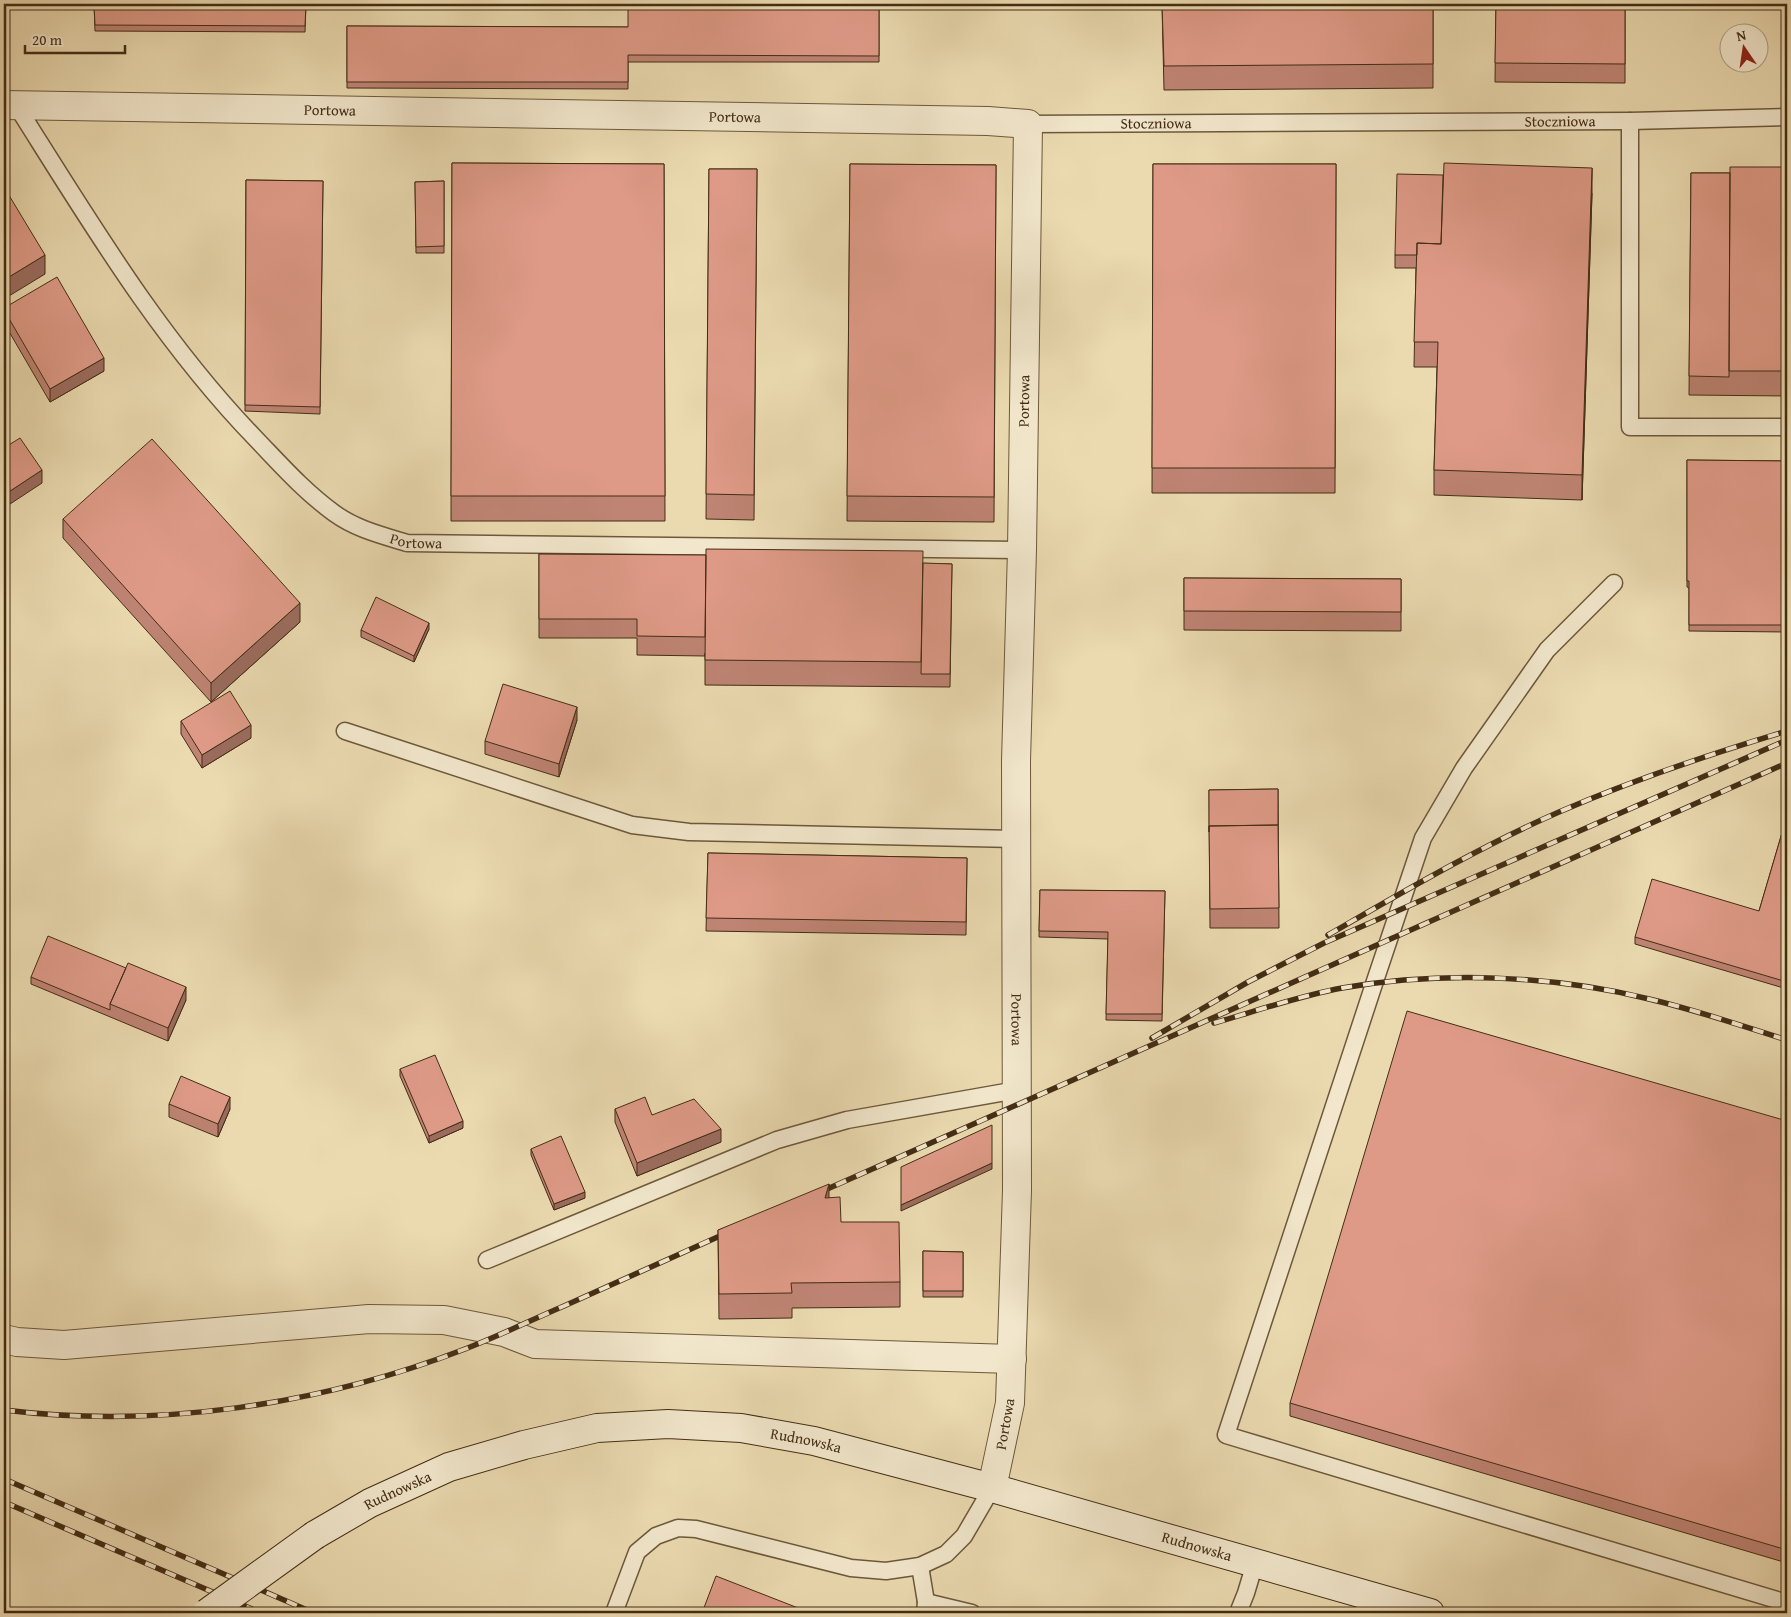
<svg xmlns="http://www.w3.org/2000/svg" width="1791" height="1617" font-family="'Gentium Book Plus',serif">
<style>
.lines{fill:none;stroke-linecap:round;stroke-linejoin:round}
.lane-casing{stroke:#6d583b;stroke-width:19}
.street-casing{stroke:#6d583b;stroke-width:30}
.secondary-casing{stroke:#432d14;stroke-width:30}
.lane{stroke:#f2e7cc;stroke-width:16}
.street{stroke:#f2e7cc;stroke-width:28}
.secondary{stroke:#f2e7cc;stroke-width:28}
.rail-casing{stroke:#432d14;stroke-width:5.5}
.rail{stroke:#f2e7cc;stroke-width:4;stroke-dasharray:11;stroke-linecap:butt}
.secondary-bridge-casing{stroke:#432d14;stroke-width:30;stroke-linecap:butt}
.secondary-bridge{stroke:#f2e7cc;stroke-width:28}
.wall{fill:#bf8474;stroke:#432d14}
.shaded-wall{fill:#9b6c5e;stroke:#432d14}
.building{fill:#de9a87;stroke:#432d14}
.labels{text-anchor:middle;stroke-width:5;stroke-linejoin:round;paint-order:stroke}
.street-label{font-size:15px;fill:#432d14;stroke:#f2e7cc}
</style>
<rect width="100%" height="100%" fill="#ebdab0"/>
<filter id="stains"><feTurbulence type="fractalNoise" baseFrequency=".004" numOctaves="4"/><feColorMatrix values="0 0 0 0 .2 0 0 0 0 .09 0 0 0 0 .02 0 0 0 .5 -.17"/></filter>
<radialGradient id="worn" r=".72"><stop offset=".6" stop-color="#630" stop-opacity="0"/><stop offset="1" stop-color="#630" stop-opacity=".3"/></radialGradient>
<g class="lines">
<!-- lane casing -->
<g class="lane-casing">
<g id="lane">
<path id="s1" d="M 16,105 C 90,222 160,340 257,440 C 281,465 305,492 334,513 C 356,529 381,535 407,543 L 1022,550"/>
<path d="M 1630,121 L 1630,427 L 1787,427"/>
<path id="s2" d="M 1028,124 L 1630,121 L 1787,117"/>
<path d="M 1614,583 L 1547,650 L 1464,768 L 1423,838 L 1374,984 L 1226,1435 L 1787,1603"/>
<path d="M 345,731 L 632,825 L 689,832 L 1016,839"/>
<path d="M 487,1260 L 777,1140 L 847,1120 L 1017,1090"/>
<path d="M 920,1566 L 926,1602 L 925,1613"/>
<path d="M 926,1602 L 972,1613"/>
<path d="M 614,1613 L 637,1552 L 656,1536 L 678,1528 L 696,1529 L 851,1568 L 886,1571 L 920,1566 L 946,1554 L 964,1536 L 992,1488"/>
<path d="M 1238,1613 L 1246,1593 L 1255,1563"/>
</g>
</g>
<!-- street casing -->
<g class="street-casing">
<g id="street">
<path id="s3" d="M 4,105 L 988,121 L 1028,124 L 1022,550 L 1016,761 L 1017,1190 L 1010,1403 L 992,1488"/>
<path d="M 4,1339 L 17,1342 L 64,1345 L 369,1319 L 444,1320 L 504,1332 L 535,1344 L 1012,1359"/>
</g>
</g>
<!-- secondary casing -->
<g class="secondary-casing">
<g id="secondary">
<path id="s4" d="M 315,1535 L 370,1503 L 449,1467 L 524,1445 L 597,1428 L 668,1424 L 741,1428 L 814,1441 L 992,1488 L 1430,1613"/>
</g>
</g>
<!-- lane -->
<use href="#lane" class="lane"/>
<!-- street -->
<use href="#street" class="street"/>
<!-- secondary -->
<use href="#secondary" class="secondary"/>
<!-- rail casing -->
<g class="rail-casing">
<path id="rail" d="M 1328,935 C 1403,892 1479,847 1559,812 C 1633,780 1710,754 1787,731
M 1214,1023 C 1256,1011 1299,996 1342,988 C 1442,971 1551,975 1649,999 C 1696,1010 1742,1026 1787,1040
M 1152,1038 L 1248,982 L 1324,943 L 1787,740
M 816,1194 L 1787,763
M 4,1410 C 159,1429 320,1405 465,1349 C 499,1336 531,1320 564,1306 C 620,1281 675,1256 731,1231
M 4,1479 L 314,1613
M 4,1502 L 261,1613"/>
</g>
<!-- rail -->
<use href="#rail" class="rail"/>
<!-- secondary-bridge casing -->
<g class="secondary-bridge-casing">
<path id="secondary-bridge" d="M 207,1613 L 315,1535"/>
</g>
<!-- secondary-bridge -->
<use href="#secondary-bridge" class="secondary-bridge"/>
</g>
<!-- wall -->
<path class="wall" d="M 94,4 L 306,4 L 305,32 L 95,31 Z
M 879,4 L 879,62 L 628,62 L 628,89 L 347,88 L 347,26 L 628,27 Z
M 1162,4 L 1433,4 L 1433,88 L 1164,90 Z
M 1496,4 L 1625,4 L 1625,83 L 1495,82 Z
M 452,163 L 664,164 L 665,521 L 451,521 Z
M 850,164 L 996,165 L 994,522 L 847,521 Z
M 1153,164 L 1336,164 L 1335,493 L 1152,493 Z
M 1787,167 L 1787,396 L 1689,395 L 1691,173 L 1730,173 Z
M 709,169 L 757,169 L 754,520 L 706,519 Z
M 246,180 L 323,181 L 320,414 L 245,411 Z
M 444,181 L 444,253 L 416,253 L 415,182 Z
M 1592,193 L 1582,500 L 1434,495 L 1434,470 L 1437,367 L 1414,367 L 1416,268 L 1395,268 L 1395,255 Z
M 4,308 L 104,371 L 50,402 L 4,323 Z
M 1687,460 L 1787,461 L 1787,632 L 1689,631 L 1689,588 L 1687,587 Z
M 63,519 L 300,622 L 211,702 L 63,538 Z
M 539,554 L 952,564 L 950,687 L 705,685 L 705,653 L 705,656 L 637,655 L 637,638 L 539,638 Z
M 1184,578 L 1401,579 L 1401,631 L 1184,630 Z
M 429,629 L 414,662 L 361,637 L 361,630 Z
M 577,720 L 559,777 L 485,754 L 485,741 Z
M 181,721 L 251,738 L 202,768 L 181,734 Z
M 1278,789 L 1279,928 L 1210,928 L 1209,790 Z
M 1787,816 L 1787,989 L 1635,944 L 1635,937 L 1759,911 Z
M 708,853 L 967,858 L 966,935 L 706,931 Z
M 1040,890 L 1165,891 L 1162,1021 L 1106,1020 L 1108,939 L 1039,937 Z
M 31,977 L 186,1000 L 168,1041 L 31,984 Z
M 400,1069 L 463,1128 L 429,1143 L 400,1076 Z
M 169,1104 L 230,1109 L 218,1137 L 169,1117 Z
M 615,1109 L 652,1115 L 721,1142 L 637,1176 L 615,1122 Z
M 1787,1121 L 1787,1563 L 1290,1416 L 1290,1403 Z
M 531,1149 L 585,1198 L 554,1210 L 531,1155 Z
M 829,1197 L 841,1222 L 900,1282 L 900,1307 L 792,1308 L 792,1318 L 719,1319 L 718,1230 Z
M 923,1251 L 963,1252 L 963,1297 L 923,1297 Z"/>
<!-- shaded-wall -->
<path class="shaded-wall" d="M 1592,168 L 1592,193 L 1582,500 L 1582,475 Z
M 45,255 L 45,274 L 4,299 L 4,280 Z
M 104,358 L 104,371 L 50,402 L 50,389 Z
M 42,470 L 42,483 L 4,508 L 4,495 Z
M 300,603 L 300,622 L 211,702 L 211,683 Z
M 429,623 L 429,629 L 414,662 L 414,656 Z
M 577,707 L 577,720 L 559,777 L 559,764 Z
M 251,725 L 251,738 L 202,768 L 202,755 Z
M 186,987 L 186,1000 L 168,1041 L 168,1028 Z
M 230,1097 L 230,1109 L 218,1137 L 218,1124 Z
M 463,1121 L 463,1128 L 429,1143 L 429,1136 Z
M 721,1129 L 721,1142 L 637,1176 L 637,1163 Z
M 992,1163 L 992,1169 L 901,1211 L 901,1205 Z
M 829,1184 L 829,1209 L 825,1198 Z
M 585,1192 L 585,1198 L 554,1210 L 554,1204 Z"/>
<!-- building -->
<path class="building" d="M 94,4 L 306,4 L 305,26 L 95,25 Z
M 628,4 L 879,4 L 879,56 L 628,55 L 628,82 L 347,82 L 347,26 L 628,27 Z
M 1162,4 L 1433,4 L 1433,64 L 1164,66 Z
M 1496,4 L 1625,4 L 1625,64 L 1495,63 Z
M 452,163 L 664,164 L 665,496 L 451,496 Z
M 1444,163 L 1592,168 L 1582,475 L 1434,470 L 1438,342 L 1414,342 L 1417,243 L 1441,244 Z
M 850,164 L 996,165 L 994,497 L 847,496 Z
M 1153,164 L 1336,164 L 1335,468 L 1152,468 Z
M 1730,167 L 1787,167 L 1787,371 L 1729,371 Z
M 709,169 L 757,169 L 754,495 L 706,494 Z
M 1691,173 L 1730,173 L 1729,377 L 1689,376 Z
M 1397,174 L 1443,175 L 1441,244 L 1417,243 L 1417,255 L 1395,255 Z
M 246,180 L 323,181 L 320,407 L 245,405 Z
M 444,181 L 444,246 L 416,247 L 415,182 Z
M 4,187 L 45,255 L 4,280 Z
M 57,277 L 104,358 L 50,389 L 4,310 L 4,308 Z
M 20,438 L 42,470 L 4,495 L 4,448 Z
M 152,439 L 300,603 L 211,683 L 63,519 Z
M 1687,460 L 1787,461 L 1787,625 L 1689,625 L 1689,581 L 1687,581 Z
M 706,549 L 923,551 L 921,662 L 705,660 Z
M 539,554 L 706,555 L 705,637 L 637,636 L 637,619 L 539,619 Z
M 923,563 L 952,564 L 950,674 L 921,674 Z
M 1184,578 L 1401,579 L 1401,612 L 1184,611 Z
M 376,597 L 429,623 L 414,656 L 361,630 Z
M 503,684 L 577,707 L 559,764 L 485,741 Z
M 230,691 L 251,725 L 202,755 L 181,721 Z
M 1278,789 L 1278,825 L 1209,826 L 1209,832 L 1209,790 Z
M 1787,816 L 1787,982 L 1635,937 L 1652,879 L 1759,911 Z
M 1278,825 L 1279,908 L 1210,909 L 1209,826 Z
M 708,853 L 967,858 L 966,922 L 706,918 Z
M 1040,890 L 1165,891 L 1162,1014 L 1106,1014 L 1108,932 L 1039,931 Z
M 48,936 L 126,968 L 110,1004 L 110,1010 L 31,977 Z
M 128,963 L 186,987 L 168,1028 L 110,1004 Z
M 1407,1011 L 1787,1121 L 1787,1550 L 1290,1403 Z
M 435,1055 L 463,1121 L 429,1136 L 400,1069 Z
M 181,1076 L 230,1097 L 218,1124 L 169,1104 Z
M 645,1097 L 652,1115 L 694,1099 L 721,1129 L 637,1163 L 615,1109 Z
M 992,1125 L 992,1163 L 901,1205 L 901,1167 Z
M 561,1136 L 585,1192 L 554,1204 L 531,1149 Z
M 829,1184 L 825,1198 L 840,1197 L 841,1222 L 899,1222 L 900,1282 L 791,1283 L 792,1293 L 719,1294 L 718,1230 Z
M 923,1251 L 963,1252 L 963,1291 L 923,1291 Z
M 716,1576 L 811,1613 L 702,1613 Z
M 962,1609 L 975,1613 L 953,1613 Z"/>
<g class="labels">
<!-- street labels -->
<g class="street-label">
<text dy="5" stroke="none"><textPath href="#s3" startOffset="326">Portowa</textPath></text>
<text dy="5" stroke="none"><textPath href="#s3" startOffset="731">Portowa</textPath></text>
<text dy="5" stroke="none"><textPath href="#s2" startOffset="532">Stoczniowa</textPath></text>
<text dy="5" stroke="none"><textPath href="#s2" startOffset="128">Stoczniowa</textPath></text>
<text transform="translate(1024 401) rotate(-89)" y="5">Portowa</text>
<text dy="5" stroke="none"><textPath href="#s1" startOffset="608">Portowa</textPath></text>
<text dy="5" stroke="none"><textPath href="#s3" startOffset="1920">Portowa</textPath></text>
<text transform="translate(1005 1424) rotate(-80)" y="5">Portowa</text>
<text dy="5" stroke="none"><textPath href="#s4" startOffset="514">Rudnowska</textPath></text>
<text dy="5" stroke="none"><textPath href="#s4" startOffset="94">Rudnowska</textPath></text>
<text dy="5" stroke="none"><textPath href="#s4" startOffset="919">Rudnowska</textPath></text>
</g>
</g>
<!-- margin -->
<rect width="1791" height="1617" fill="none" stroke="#ebdab0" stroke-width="20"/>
<rect x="5" y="5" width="1781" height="1607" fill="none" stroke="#432d14" stroke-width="2.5"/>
<rect x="10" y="10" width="1771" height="1597" fill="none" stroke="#432d14"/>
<!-- north arrow -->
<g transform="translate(1744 48) rotate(347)"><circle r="24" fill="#f2e7cc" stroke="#ac9d82"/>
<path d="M0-4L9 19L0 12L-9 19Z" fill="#8f2418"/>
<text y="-8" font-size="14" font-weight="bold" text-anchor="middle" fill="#432d14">N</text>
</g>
<!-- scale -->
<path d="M25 45v8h100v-8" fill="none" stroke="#432d14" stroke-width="2.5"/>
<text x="32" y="45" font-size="15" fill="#432d14" stroke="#f2e7cc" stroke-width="4" paint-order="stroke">20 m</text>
<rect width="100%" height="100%" filter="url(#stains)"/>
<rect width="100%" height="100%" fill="url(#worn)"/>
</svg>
